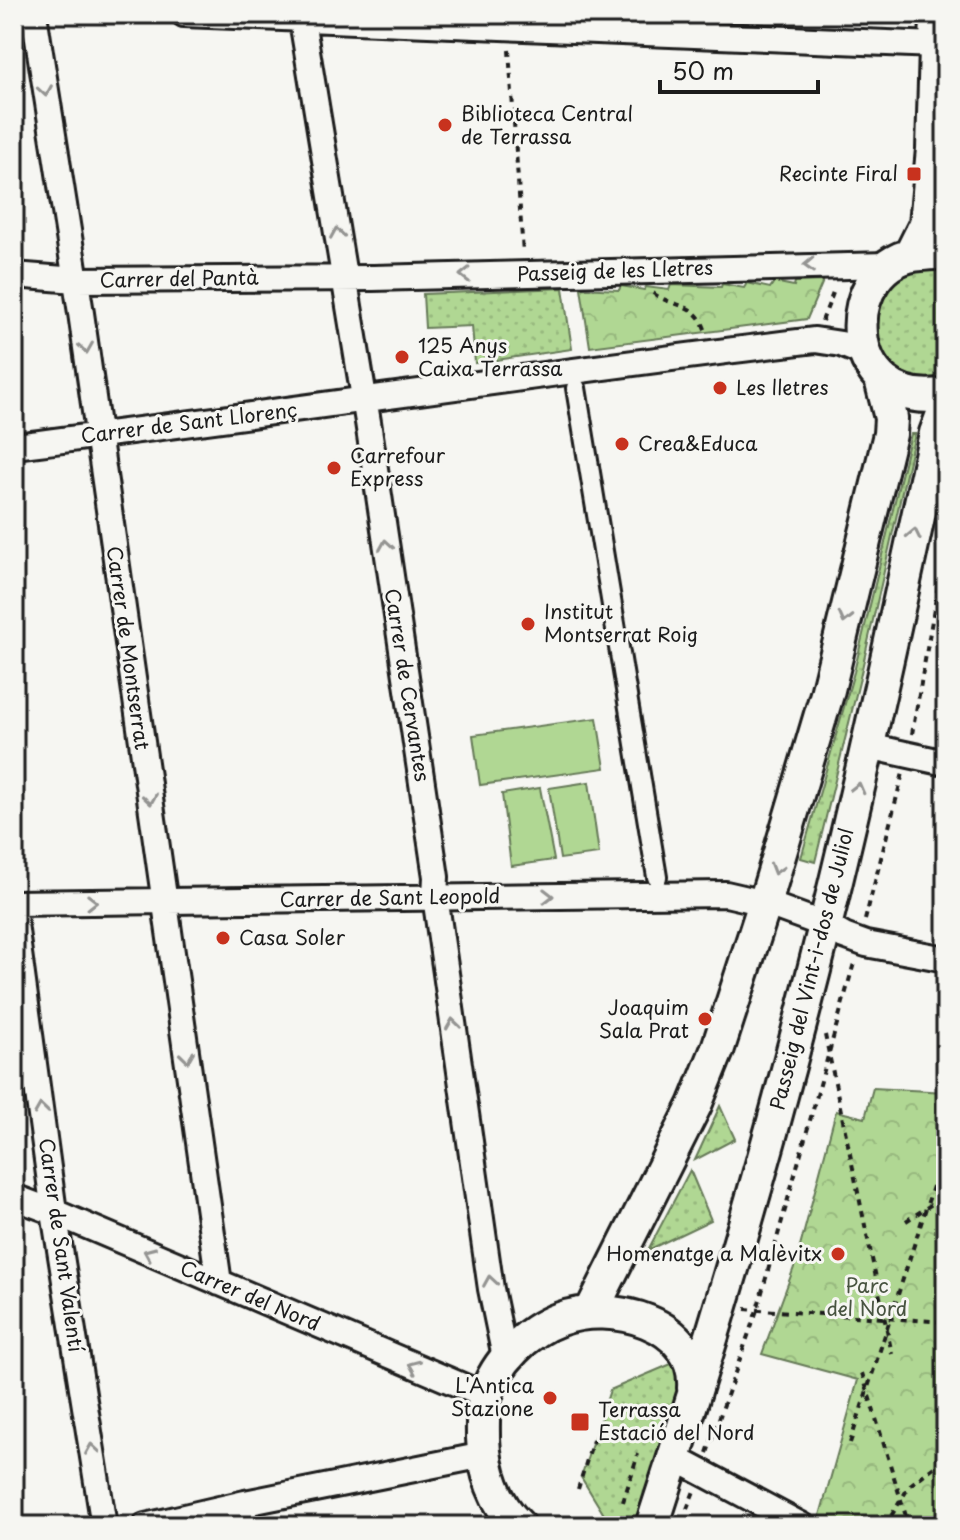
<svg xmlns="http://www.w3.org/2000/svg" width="960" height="1540" font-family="'Playpen Sans',sans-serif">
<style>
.grass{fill:url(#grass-dots);stroke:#667a58;stroke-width:2}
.park{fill:url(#park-crowns);stroke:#667a58;stroke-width:2}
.garden{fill:#b0d793;stroke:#667a58;stroke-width:2}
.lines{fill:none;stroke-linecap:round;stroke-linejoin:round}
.pedestrian-casing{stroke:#1c1c1c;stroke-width:24}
.minor-casing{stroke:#1c1c1c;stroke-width:30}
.tertiary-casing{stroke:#1c1c1c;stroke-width:38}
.path{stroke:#1c1c1c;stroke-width:4;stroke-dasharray:6 6;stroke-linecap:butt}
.pedestrian{stroke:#f6f6f2;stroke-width:18}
.minor{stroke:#f6f6f2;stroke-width:24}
.tertiary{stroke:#f6f6f2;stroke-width:32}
.oneway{stroke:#949492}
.poi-dot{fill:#c8321e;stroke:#f6f6f2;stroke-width:3}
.labels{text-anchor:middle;stroke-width:6;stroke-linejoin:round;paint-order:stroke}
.poi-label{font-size:20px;fill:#1c1c1c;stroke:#f6f6f2;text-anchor:start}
.street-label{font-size:20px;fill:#1c1c1c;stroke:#f6f6f2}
.park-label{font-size:20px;fill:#485440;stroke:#f6f6f2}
</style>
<defs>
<pattern id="grass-dots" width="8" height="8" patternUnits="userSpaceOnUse" patternTransform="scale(2)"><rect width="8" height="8" fill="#b0d793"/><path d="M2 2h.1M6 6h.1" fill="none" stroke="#97b87e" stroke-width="1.8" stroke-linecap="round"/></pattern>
<pattern id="park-crowns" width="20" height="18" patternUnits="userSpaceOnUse" patternTransform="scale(2)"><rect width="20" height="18" fill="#b0d793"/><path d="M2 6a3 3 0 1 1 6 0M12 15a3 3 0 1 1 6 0" fill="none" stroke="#97b87e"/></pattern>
</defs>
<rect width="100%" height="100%" fill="#f6f6f2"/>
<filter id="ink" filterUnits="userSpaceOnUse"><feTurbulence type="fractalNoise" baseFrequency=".0125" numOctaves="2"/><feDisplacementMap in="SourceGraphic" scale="16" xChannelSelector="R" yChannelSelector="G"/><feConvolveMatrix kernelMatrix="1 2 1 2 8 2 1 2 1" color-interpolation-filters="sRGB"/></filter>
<g filter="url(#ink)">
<!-- grass -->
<path class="grass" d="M 913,267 L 946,269 L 946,376 C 922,384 882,374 876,346 C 872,331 877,309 878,294 Z
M 563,288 L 572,349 L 475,363 L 472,326 L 425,328 L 423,294 Z
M 911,434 L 915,434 L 859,682 L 815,862 L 801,858 L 854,672 Z
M 720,1106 L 735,1139 L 695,1160 Z
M 690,1170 L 711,1220 L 648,1250 Z
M 676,1362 L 682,1391 L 645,1506 L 636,1526 L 611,1526 L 581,1477 L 610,1390 Z"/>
<!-- park -->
<path class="park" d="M 823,281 L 807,319 L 590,347 L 581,288 L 619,290 L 621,286 L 644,290 L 646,287 L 669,290 L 671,285 L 721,287 L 722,284 L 744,288 L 747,283 L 770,288 L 774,282 L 794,286 L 795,282 Z
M 873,1088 L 946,1092 L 946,1526 L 817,1526 L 858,1380 L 762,1354 L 796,1262 L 836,1111 L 865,1118 Z"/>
<!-- garden -->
<path class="garden" d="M 597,718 L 605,768 L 480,785 L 473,735 Z
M 589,782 L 599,854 L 560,859 L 549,788 Z
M 540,788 L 554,860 L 511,866 L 502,794 Z"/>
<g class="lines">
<!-- pedestrian casing -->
<g class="pedestrian-casing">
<path id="pedestrian" d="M 576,388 L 657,877
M 245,1503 L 249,1526"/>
</g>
<!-- minor casing -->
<g class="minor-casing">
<path id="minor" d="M 34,14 L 81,313 L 219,1283
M 184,14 L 936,45
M 301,14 L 368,422 L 436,877 L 435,896 L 491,1289 L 505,1357
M 14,275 L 76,280 L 373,278 L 887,265
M 14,446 C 281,413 547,372 815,340 L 841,344 L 863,353
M 868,746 L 946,763
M 14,903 L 726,894 L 765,903 L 825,925 L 844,936 L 866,944 L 946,959
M 14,916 L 54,1212 L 104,1526
M 14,1197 L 54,1212 L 486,1396
M 675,1458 L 803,1526
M 145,1526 L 245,1503 L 484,1455"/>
</g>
<!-- tertiary casing -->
<g class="tertiary-casing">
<path id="tertiary" d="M 911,254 L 926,224 L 933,149 L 937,14
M 946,254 C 938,252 930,253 922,254 C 836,258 837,414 946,394
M 591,1312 L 695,1105 L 718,1048 L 765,903 L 827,694 L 890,434 L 891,418 L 881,379
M 519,1526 C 495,1504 484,1470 483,1438 C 483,1425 482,1408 486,1395 C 496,1362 527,1331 560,1319 C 611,1300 698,1322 694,1388
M 652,1526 C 717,1327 776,1125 826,922 C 866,760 901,596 936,433 L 946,406"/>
</g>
<!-- path -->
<path class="path" d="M 509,50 L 523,253
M 653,293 C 674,309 696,300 706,332
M 822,321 L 835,288
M 912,734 L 946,541
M 865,920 L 903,773
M 825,1035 L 892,1354
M 946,1052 L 946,1065
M 906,1221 L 946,1195
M 745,1309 L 946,1322
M 862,1373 L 909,1526
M 850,1443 L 946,1146
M 707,1453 L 757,1310 L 854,963
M 578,1489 L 593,1440
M 623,1502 L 638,1454
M 687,1509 L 694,1491
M 885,1526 L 910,1485 L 946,1458"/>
<!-- pedestrian -->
<use href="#pedestrian" class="pedestrian"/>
<!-- minor -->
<use href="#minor" class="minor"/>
<!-- tertiary -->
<use href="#tertiary" class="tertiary"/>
</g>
<!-- one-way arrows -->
<defs><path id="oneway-chevron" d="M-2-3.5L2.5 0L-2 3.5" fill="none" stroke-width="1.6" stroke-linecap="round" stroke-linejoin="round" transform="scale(2)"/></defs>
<g class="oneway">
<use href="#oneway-chevron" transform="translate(45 91) rotate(81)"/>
<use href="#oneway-chevron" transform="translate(337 233) rotate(-99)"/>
<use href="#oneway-chevron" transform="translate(809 265) rotate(178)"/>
<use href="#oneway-chevron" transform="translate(465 275) rotate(179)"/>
<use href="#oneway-chevron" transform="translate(86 348) rotate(82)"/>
<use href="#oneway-chevron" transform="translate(914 534) rotate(-78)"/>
<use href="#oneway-chevron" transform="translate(386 545) rotate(-99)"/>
<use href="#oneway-chevron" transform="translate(845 618) rotate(104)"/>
<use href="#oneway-chevron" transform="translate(858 788) rotate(-76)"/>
<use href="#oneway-chevron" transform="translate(150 799) rotate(82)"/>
<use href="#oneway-chevron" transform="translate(776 869) rotate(107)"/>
<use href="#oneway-chevron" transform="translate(548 896) rotate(-1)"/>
<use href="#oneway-chevron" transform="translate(92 902) rotate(-1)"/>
<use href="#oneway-chevron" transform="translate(453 1024) rotate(-98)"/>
<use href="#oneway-chevron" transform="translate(187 1057) rotate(82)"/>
<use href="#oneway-chevron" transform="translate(41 1109) rotate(-98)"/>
<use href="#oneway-chevron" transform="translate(149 1253) rotate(-157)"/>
<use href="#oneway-chevron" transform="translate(490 1281) rotate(-99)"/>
<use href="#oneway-chevron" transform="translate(414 1366) rotate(-157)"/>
<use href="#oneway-chevron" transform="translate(92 1449) rotate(-99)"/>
</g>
</g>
<!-- markers -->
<g class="poi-dot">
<circle cx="445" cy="125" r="8"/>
<rect x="906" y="166" width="16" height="16" rx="4"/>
<circle cx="402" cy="357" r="8"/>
<circle cx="720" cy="388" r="8"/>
<circle cx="622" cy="444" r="8"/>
<circle cx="334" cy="468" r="8"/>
<circle cx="528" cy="624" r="8"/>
<circle cx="223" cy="938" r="8"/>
<circle cx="705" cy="1019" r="8"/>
<circle cx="838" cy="1254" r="8"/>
<circle cx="550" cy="1398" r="8"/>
<rect x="570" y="1412" width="20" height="20" rx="4"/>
</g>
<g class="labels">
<!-- poi labels -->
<g class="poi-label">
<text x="461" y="121">Biblioteca Central<tspan x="461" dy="23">de Terrassa</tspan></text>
<text x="898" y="181" text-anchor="end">Recinte Firal</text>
<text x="418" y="353">125 Anys<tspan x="418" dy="23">Caixa Terrassa</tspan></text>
<text x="736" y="395">Les lletres</text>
<text x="638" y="451">Crea&amp;Educa</text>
<text x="350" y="463">Carrefour<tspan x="350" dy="23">Express</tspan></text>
<text x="544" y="619">Institut<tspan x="544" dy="23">Montserrat Roig</tspan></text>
<text x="239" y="945">Casa Soler</text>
<text x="689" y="1015" text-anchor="end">Joaquim<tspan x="689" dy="23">Sala Prat</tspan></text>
<text x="822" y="1261" text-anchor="end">Homenatge a Malèvitx</text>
<text x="534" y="1393" text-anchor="end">L'Antica<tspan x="534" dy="23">Stazione</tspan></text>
<text x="598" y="1417">Terrassa<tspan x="598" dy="23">Estació del Nord</tspan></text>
</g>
<!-- street labels -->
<g class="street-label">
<text transform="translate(615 271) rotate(-2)" y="7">Passeig de les Lletres</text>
<text transform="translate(179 279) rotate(-1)" y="7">Carrer del Pantà</text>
<text transform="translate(189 423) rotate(-7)" y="7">Carrer de Sant Llorenç</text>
<text transform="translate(128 648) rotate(82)" y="7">Carrer de Montserrat</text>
<text transform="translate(407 685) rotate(81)" y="7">Carrer de Cervantes</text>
<text transform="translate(390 898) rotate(-1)" y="7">Carrer de Sant Leopold</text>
<text transform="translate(812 969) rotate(-76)" y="7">Passeig del Vint-i-dos de Juliol</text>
<text transform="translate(61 1245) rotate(82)" y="7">Carrer de Sant Valentí</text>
<text transform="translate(250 1296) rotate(23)" y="7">Carrer del Nord</text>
</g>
<!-- park labels -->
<g class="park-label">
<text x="867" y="1293">Parc<tspan x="867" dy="23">del Nord</tspan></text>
</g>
</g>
<!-- margin -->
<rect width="960" height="1540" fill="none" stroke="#f6f6f2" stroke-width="48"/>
<rect x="24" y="24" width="912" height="1492" fill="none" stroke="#1c1c1c" stroke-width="3" filter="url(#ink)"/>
<!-- scale -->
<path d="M660 80v12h158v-12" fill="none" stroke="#1c1c1c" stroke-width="4"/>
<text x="672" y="80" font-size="24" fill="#1c1c1c" stroke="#f6f6f2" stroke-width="6" paint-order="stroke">50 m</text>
</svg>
